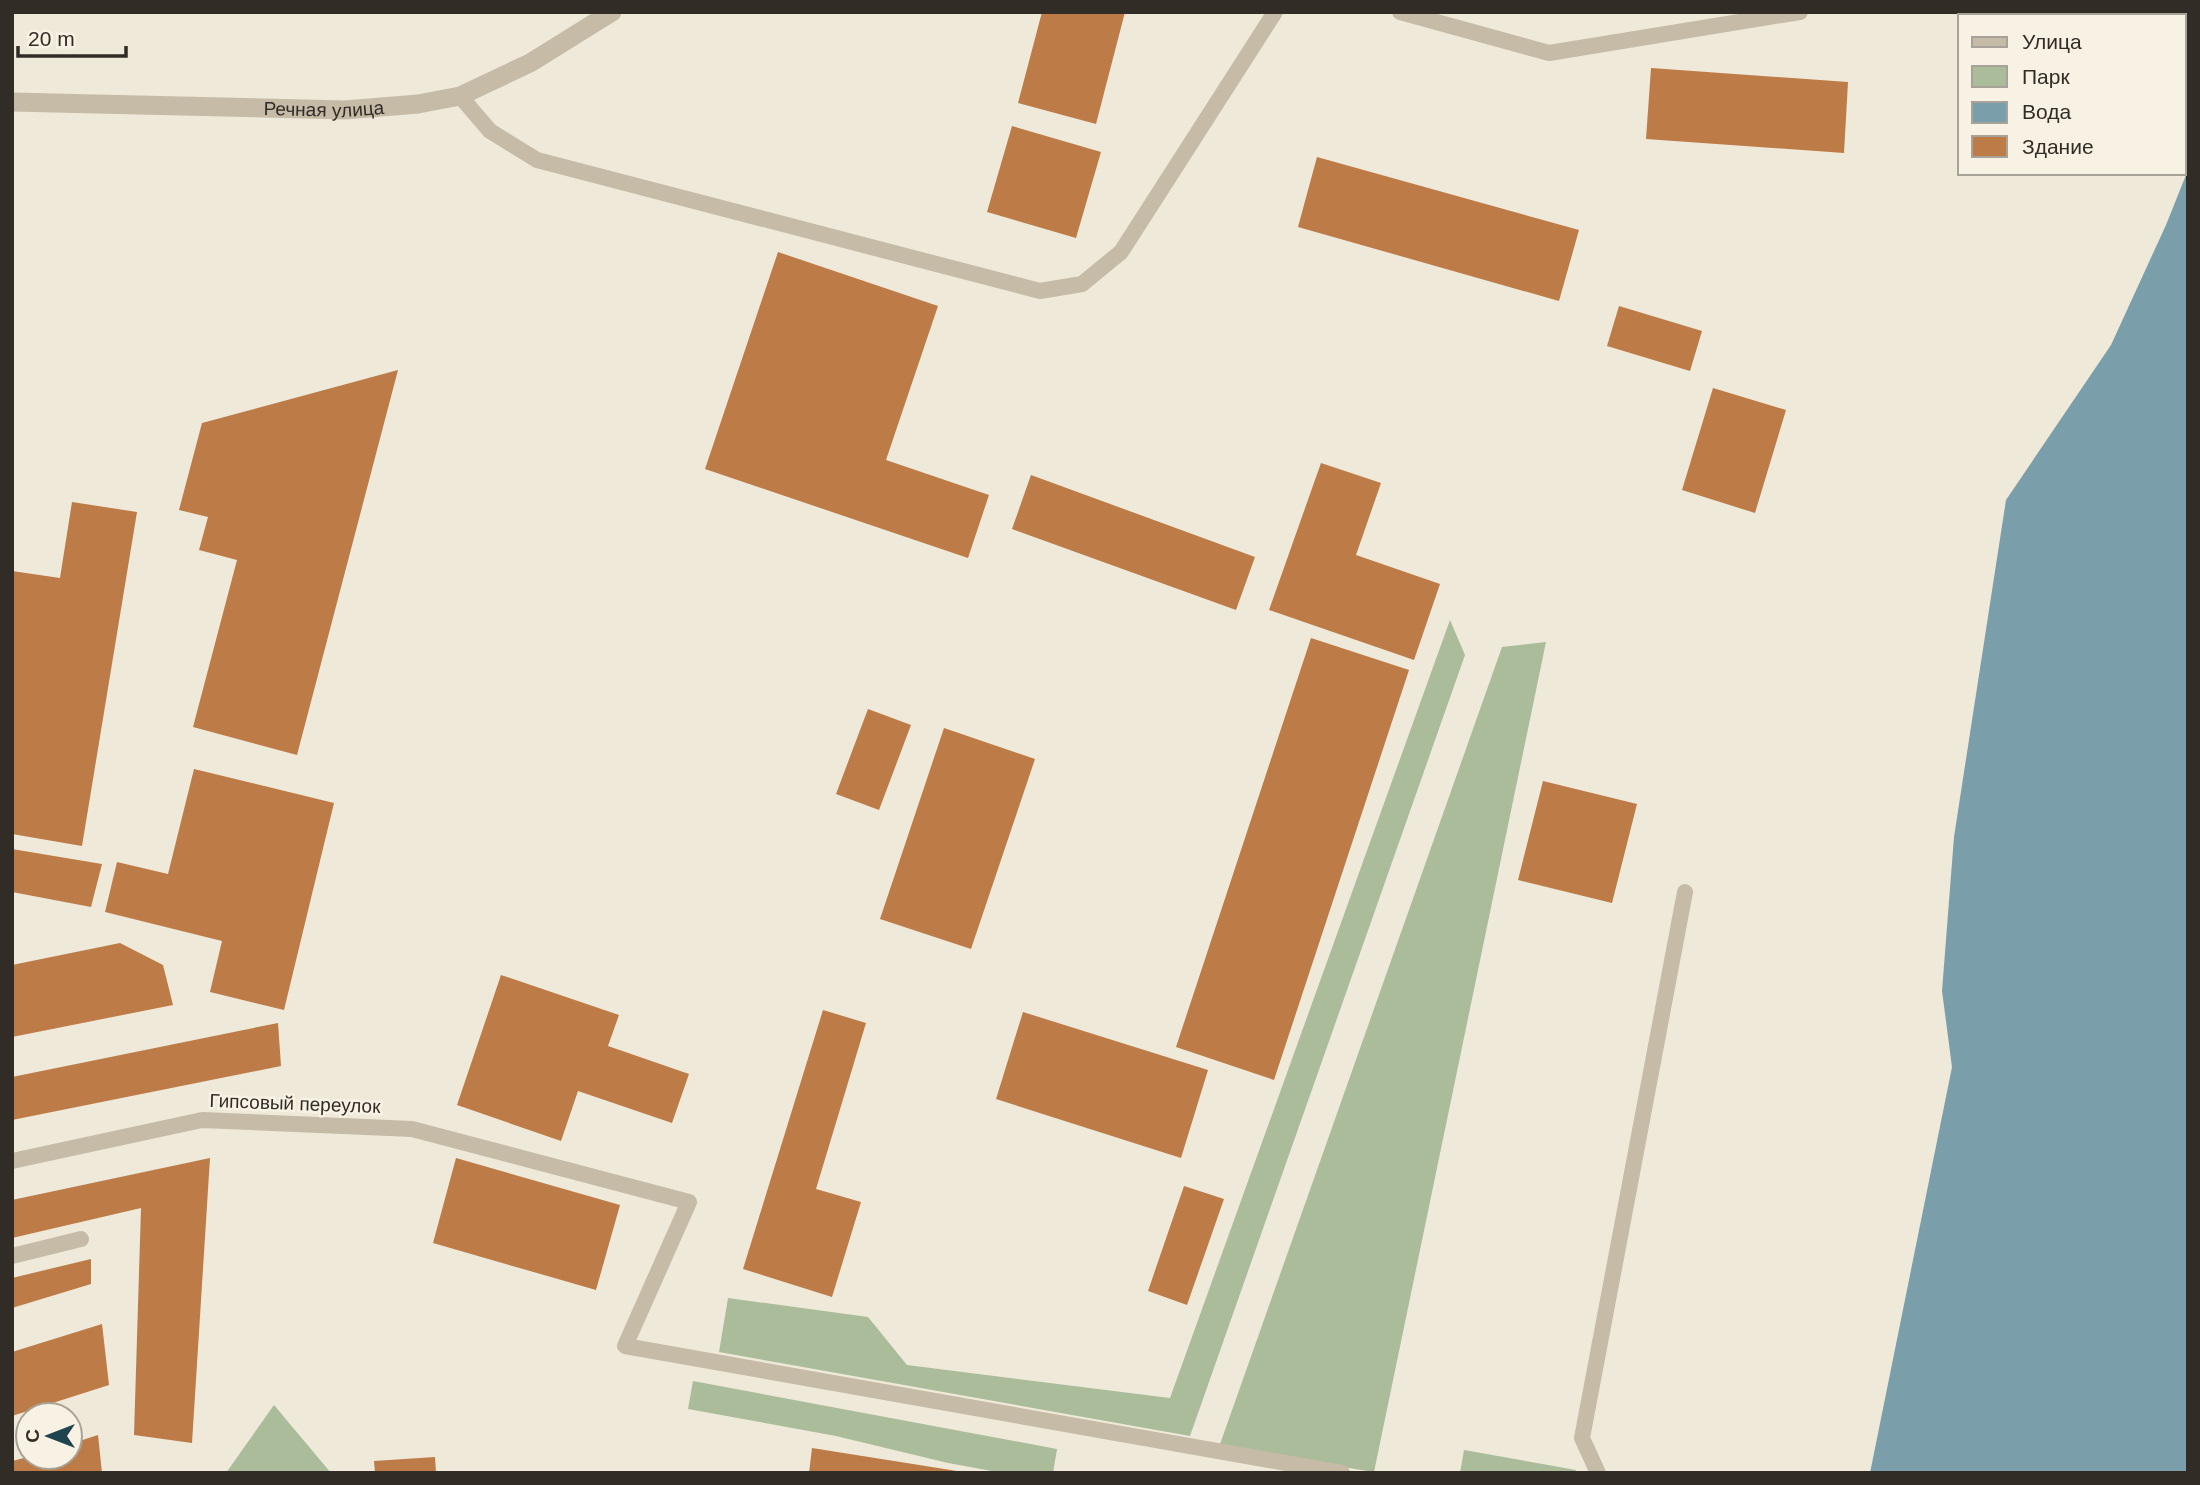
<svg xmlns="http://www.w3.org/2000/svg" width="2200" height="1485" font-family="Helvetica,sans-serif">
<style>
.green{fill:#aabc9a}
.water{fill:#7a9eaa}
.building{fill:#bd7b48}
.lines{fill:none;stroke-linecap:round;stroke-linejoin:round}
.service{stroke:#c6bba6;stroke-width:16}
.tertiary{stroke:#c6bba6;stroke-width:19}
.labels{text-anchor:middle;stroke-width:5;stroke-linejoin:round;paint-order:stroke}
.street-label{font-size:19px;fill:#322c26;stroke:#f7f2e4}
</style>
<rect width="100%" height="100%" fill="#efe9d9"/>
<!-- green -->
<path class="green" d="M 1450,620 L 1465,655 L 1190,1436 L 719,1352 L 728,1298 L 868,1317 L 907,1365 L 1170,1398 Z
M 1546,642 L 1374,1472 L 1219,1447 L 1502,647 Z
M 693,1381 L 1057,1449 L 1053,1473 L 1003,1473 L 948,1463 L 836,1436 L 688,1409 Z
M 274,1405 L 331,1473 L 226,1473 Z
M 1464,1450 L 1576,1470 L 1575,1473 L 1460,1473 Z"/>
<!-- water -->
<path class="water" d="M 2188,170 L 2188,1473 L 1870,1473 L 1952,1067 L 1942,991 L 1954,837 L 2006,500 L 2111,345 L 2166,225 Z"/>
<!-- building -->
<path class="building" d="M 1042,12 L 1125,12 L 1096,124 L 1018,103 Z
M 1651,68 L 1848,82 L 1844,153 L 1646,139 Z
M 1012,126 L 1101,152 L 1076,238 L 987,212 Z
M 1317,157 L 1579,230 L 1559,301 L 1298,227 Z
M 778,252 L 938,306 L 886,460 L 989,495 L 968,558 L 705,469 Z
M 1619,306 L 1702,331 L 1690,371 L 1607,346 Z
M 398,370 L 297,755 L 193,727 L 237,560 L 199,550 L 208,517 L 179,510 L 202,423 Z
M 1713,388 L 1786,410 L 1755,513 L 1682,490 Z
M 1321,463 L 1381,483 L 1356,555 L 1440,584 L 1414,660 L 1269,610 Z
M 1031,475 L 1255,557 L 1236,610 L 1012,529 Z
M 72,502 L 137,512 L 82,846 L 12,834 L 12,571 L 60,578 Z
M 1311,638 L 1409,670 L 1274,1080 L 1176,1047 Z
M 868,709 L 911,725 L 879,810 L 836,794 Z
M 944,728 L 1035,759 L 971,949 L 880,919 Z
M 194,769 L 334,803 L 284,1010 L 210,992 L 222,941 L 105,912 L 117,862 L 168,874 Z
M 1543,781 L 1637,804 L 1612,903 L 1518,880 Z
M 12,849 L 102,864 L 91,907 L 12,892 Z
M 120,943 L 163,965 L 173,1005 L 12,1037 L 12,965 Z
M 501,975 L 619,1015 L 608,1046 L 689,1074 L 672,1123 L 578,1091 L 561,1141 L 457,1105 Z
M 823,1010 L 866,1023 L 816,1189 L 861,1202 L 832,1297 L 743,1269 Z
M 1023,1012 L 1208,1070 L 1181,1158 L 996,1099 Z
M 278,1023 L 281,1066 L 12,1120 L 12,1077 Z
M 210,1158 L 192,1443 L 134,1435 L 141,1208 L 12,1238 L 12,1200 Z
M 456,1158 L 620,1205 L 596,1290 L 433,1243 Z
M 1184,1186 L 1224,1199 L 1187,1305 L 1148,1291 Z
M 91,1259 L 91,1284 L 12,1308 L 12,1278 Z
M 102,1324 L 109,1385 L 12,1416 L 12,1352 Z
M 98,1435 L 102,1473 L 12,1473 L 12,1461 L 28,1457 L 70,1457 L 70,1444 Z
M 812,1448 L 957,1471 L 957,1473 L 809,1473 Z
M 435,1457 L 436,1473 L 375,1473 L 374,1461 Z"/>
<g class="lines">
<!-- service -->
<path class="service" d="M 1400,12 L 1549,53 L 1800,12
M 460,96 L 490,131 L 537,160 L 1040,291 L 1082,284 L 1121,252 L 1275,12
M 12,1161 L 202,1120 L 412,1129 L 689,1202 L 625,1346 L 1342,1473
M 12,1256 L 81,1239
M 1598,1473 L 1582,1438 L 1685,892"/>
<!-- tertiary -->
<path class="tertiary" id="s1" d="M 12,102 L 345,110 L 418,104 L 460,96 L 530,63 L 612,12"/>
</g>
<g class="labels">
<!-- street labels -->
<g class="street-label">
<text dy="7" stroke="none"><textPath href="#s1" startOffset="312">Речная улица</textPath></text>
<text transform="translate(295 1103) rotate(2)" y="7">Гипсовый переулок</text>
</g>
</g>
<!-- border -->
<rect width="2200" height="1485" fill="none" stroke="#322c26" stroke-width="28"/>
<!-- legend -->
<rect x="1958" y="14" width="228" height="161" fill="#f7f2e4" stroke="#a8a398" stroke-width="2"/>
<rect x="1972" y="37" width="35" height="10" fill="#c6bba6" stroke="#a8a398" stroke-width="2"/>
<text x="2022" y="49" font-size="21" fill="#322c26">Улица</text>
<rect x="1972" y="66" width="35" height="21" fill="#aabc9a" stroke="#a8a398" stroke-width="2"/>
<text x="2022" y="84" font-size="21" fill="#322c26">Парк</text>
<rect x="1972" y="102" width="35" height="21" fill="#7a9eaa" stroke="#a8a398" stroke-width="2"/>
<text x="2022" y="119" font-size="21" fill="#322c26">Вода</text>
<rect x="1972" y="136" width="35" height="21" fill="#bd7b48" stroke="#a8a398" stroke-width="2"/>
<text x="2022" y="154" font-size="21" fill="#322c26">Здание</text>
<!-- north arrow -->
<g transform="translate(49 1436) rotate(270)"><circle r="33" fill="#f7f2e4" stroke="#a8a398" stroke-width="2"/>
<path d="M0-5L12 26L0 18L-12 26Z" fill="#1f4450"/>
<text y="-10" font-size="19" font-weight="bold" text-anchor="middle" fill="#322c26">С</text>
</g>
<!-- scale -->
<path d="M18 46v10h108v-10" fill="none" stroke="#322c26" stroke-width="3.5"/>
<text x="28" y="46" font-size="21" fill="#322c26" stroke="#f7f2e4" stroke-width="5" paint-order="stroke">20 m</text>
</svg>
